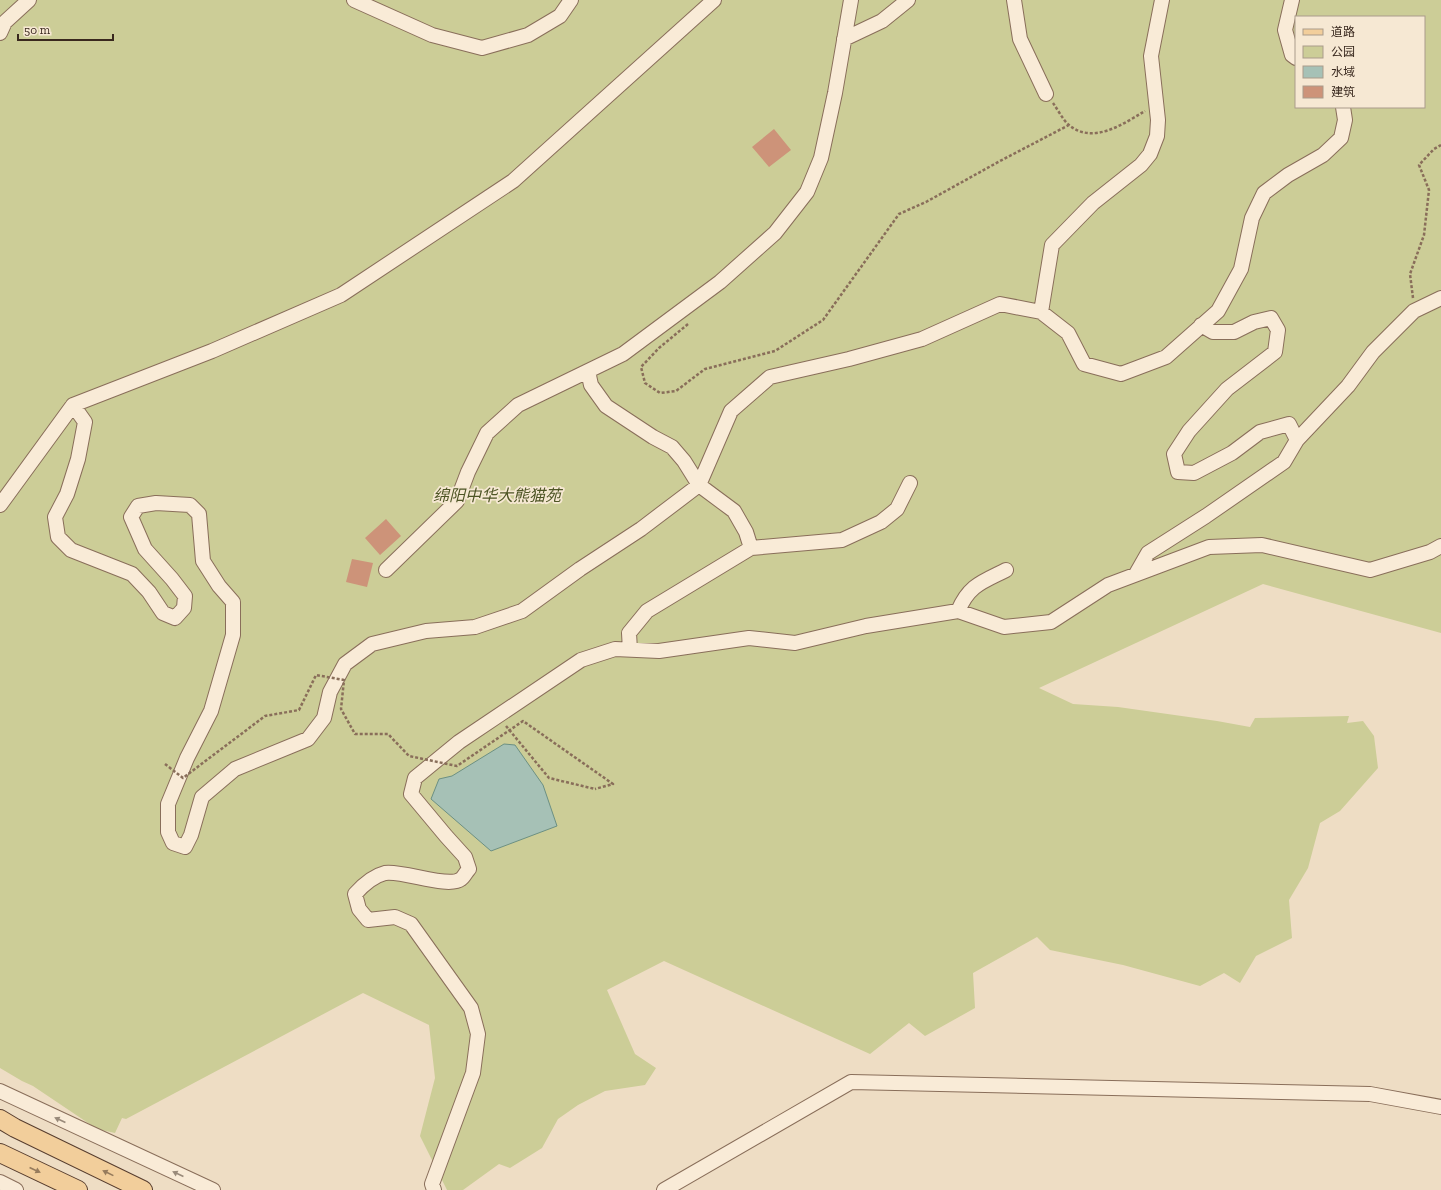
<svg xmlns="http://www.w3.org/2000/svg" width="1441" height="1190" font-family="'Zilla Slab','Noto Sans SC',serif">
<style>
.green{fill:#cccd97;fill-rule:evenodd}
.water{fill:#a6c1b6;stroke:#6c9083}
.building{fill:#cd9379}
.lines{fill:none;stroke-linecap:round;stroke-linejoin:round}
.minor-casing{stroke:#896e5a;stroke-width:16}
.major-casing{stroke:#573d2e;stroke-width:20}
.path{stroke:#896e5a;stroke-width:2.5;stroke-dasharray:3 2;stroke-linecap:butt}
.minor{stroke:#f9ebd7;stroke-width:14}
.major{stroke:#f2ce9b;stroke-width:18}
.path-bridge{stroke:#896e5a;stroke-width:2.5;stroke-dasharray:3 2;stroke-linecap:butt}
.oneway{fill:#998a7a}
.oneway2{fill:#967b5c}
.labels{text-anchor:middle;stroke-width:3.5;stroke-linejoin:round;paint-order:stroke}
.park-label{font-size:16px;font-style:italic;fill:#4e5525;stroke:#f6e8d3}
</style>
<rect width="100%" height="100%" fill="#eeddc4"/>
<!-- green -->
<path class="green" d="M 0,0 L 1441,0 L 1441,633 L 1263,584 L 1039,688 L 1073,704 L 1118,707 L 1217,721 L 1250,727 L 1255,718 L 1349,716 L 1347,723 L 1363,721 L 1374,736 L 1378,768 L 1340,811 L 1320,823 L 1308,868 L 1289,900 L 1292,938 L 1256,956 L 1240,983 L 1224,973 L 1200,986 L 1123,965 L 1050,950 L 1037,937 L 973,973 L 975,1008 L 925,1036 L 909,1023 L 870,1054 L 664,961 L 607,990 L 635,1054 L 656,1068 L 645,1085 L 605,1091 L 578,1105 L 558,1119 L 542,1148 L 510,1168 L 499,1164 L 463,1190 L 447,1190 L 420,1136 L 435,1078 L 429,1025 L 363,993 L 126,1119 L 122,1118 L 115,1133 L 97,1129 L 33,1086 L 22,1081 L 0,1068 ZM 1296,17 L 1424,17 L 1424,107 L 1296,107 Z"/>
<!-- water -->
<path class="water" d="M 504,744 L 515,745 L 543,785 L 557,826 L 491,851 L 431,799 L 439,779 L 452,776 Z"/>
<!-- building -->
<path class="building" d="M 774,129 L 791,150 L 769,167 L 752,147 Z
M 386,519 L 401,536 L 380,555 L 365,538 Z
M 352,559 L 373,563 L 367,587 L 346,582 Z"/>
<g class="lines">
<!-- minor casing -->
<g class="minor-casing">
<path id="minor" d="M 354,0 L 432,35 L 482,48 L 528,35 L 560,16 L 571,0
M 1014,0 L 1020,39 L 1046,94
M 1292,0 L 1285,30 L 1292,55 L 1296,58
M 0,33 L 5,22 L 29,0
M 844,39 L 882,21 L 908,0
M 1041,312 L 1052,245 L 1093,203 L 1141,165 L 1150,154 L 1157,136 L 1158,120 L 1151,56 L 1162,0
M 588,371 L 591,385 L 606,406 L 653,437 L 672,447 L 684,461 L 699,485 L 734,511 L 746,532 L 751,548
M 73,405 L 85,422 L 78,459 L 67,494 L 55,517 L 58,537 L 71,550 L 132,574 L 149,592 L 163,613 L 175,618 L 184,608 L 185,596 L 172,579 L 145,549 L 131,517 L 138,506 L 156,503 L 190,505 L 199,514 L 203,561 L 219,586 L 233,602 L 233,635 L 211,711 L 187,758 L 168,804 L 168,832 L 173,843 L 185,847 L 191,835 L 202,797 L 235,769 L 308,739 L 324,718 L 330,692 L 345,664 L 372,644 L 426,631 L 475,627 L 522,611 L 580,569 L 641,529 L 699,485 L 731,411 L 770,377 L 849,359 L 922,339 L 1000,304 L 1041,312 L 1068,333 L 1084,364 L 1121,374 L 1166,357 L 1218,311 L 1241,269 L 1252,218 L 1264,193 L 1288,175 L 1323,155 L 1341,138 L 1345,120 L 1343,107
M 1297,440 L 1348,386 L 1373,352 L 1414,311 L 1441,298
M 0,505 L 73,405 L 212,351 L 341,295 L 513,181 L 714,0
M 386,570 L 457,501 L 468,472 L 487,433 L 518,405 L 623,354 L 720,282 L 775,233 L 807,192 L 821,158 L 835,93 L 851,0
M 1136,574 L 1148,553 L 1206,516 L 1284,462 L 1297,440 L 1289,424 L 1260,432 L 1232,453 L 1194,473 L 1178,472 L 1174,454 L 1189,431 L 1227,389 L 1275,352 L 1278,330 L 1271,318 L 1254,322 L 1234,332 L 1213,332 L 1201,325
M 958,611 C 969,585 982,582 1006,570
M 630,650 L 629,633 L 647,611 L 751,548 L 842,540 L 881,522 L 897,509 L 910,483
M 0,1091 L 213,1190
M 0,1182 L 16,1190
M 434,1190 L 432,1184 L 473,1073 L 478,1034 L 471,1008 L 411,924 L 395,917 L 368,920 L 359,909 L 355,894 C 363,885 373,876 385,873 C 403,870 448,889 461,879 C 464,877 466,872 469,869 L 465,857 L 446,836 L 411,794 L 415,778 L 459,742 L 581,660 L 615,649 L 659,651 L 749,638 L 795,643 L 866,626 L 958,611 L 1004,627 L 1051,622 L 1108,585 L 1209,547 L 1262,545 L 1370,570 L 1430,552 L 1441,546
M 664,1190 L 851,1082 L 1370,1094 L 1441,1107"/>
</g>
<!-- major casing -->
<g class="major-casing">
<path id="major" d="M 0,1119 L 15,1128 L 143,1190
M 0,1153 L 78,1190"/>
</g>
<!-- path -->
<path class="path" d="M 1053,103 C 1058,110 1063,120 1069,125 C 1093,145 1123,124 1145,111
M 1413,298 L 1410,274 L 1424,235 L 1429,190 L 1419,165 L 1434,149 L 1441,145
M 688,324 L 659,348 L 641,367 L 645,383 L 660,393 L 676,391 L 705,369 L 775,351 L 823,320 L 899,214 L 926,202 L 1000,161 L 1069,125
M 506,726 L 549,778 L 595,789"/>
<!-- minor -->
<use href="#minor" class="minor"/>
<!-- major -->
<use href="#major" class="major"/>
<!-- path-bridge -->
<path class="path-bridge" d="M 165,764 L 183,778 L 265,716 L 299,710 L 316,675 L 344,680 L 341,709 L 355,734 L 388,734 L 409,756 L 457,766 L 523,721 L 613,784 L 595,789"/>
</g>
<!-- one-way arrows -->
<defs><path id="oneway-solid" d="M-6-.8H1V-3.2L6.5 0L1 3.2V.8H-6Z"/></defs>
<g class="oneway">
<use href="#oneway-solid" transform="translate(60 1120) rotate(-155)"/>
<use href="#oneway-solid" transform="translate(178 1174) rotate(-155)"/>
</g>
<g class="oneway2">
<use href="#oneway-solid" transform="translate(35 1170) rotate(25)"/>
<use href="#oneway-solid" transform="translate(108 1173) rotate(-154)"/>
</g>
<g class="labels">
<!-- park labels -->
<g class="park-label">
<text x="497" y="501">绵阳中华大熊猫苑</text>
</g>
</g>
<!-- legend -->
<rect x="1295" y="16" width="130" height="92" fill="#f6e8d3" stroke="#aa9b8b"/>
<rect x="1303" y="29" width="20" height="6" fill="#f2ce9b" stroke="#aa9b8b"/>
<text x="1331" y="36" font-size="12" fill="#39281e">道路</text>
<rect x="1303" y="46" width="20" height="12" fill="#cccd97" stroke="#aa9b8b"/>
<text x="1331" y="56" font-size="12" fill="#39281e">公园</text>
<rect x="1303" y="66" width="20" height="12" fill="#a6c1b6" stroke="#aa9b8b"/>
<text x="1331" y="76" font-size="12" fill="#39281e">水域</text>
<rect x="1303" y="86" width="20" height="12" fill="#cd9379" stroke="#aa9b8b"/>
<text x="1331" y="96" font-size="12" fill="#39281e">建筑</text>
<!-- scale -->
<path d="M18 34v6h95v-6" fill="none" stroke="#39281e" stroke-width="2"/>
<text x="24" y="34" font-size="12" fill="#39281e" stroke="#f6e8d3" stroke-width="3" paint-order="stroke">50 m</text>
</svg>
